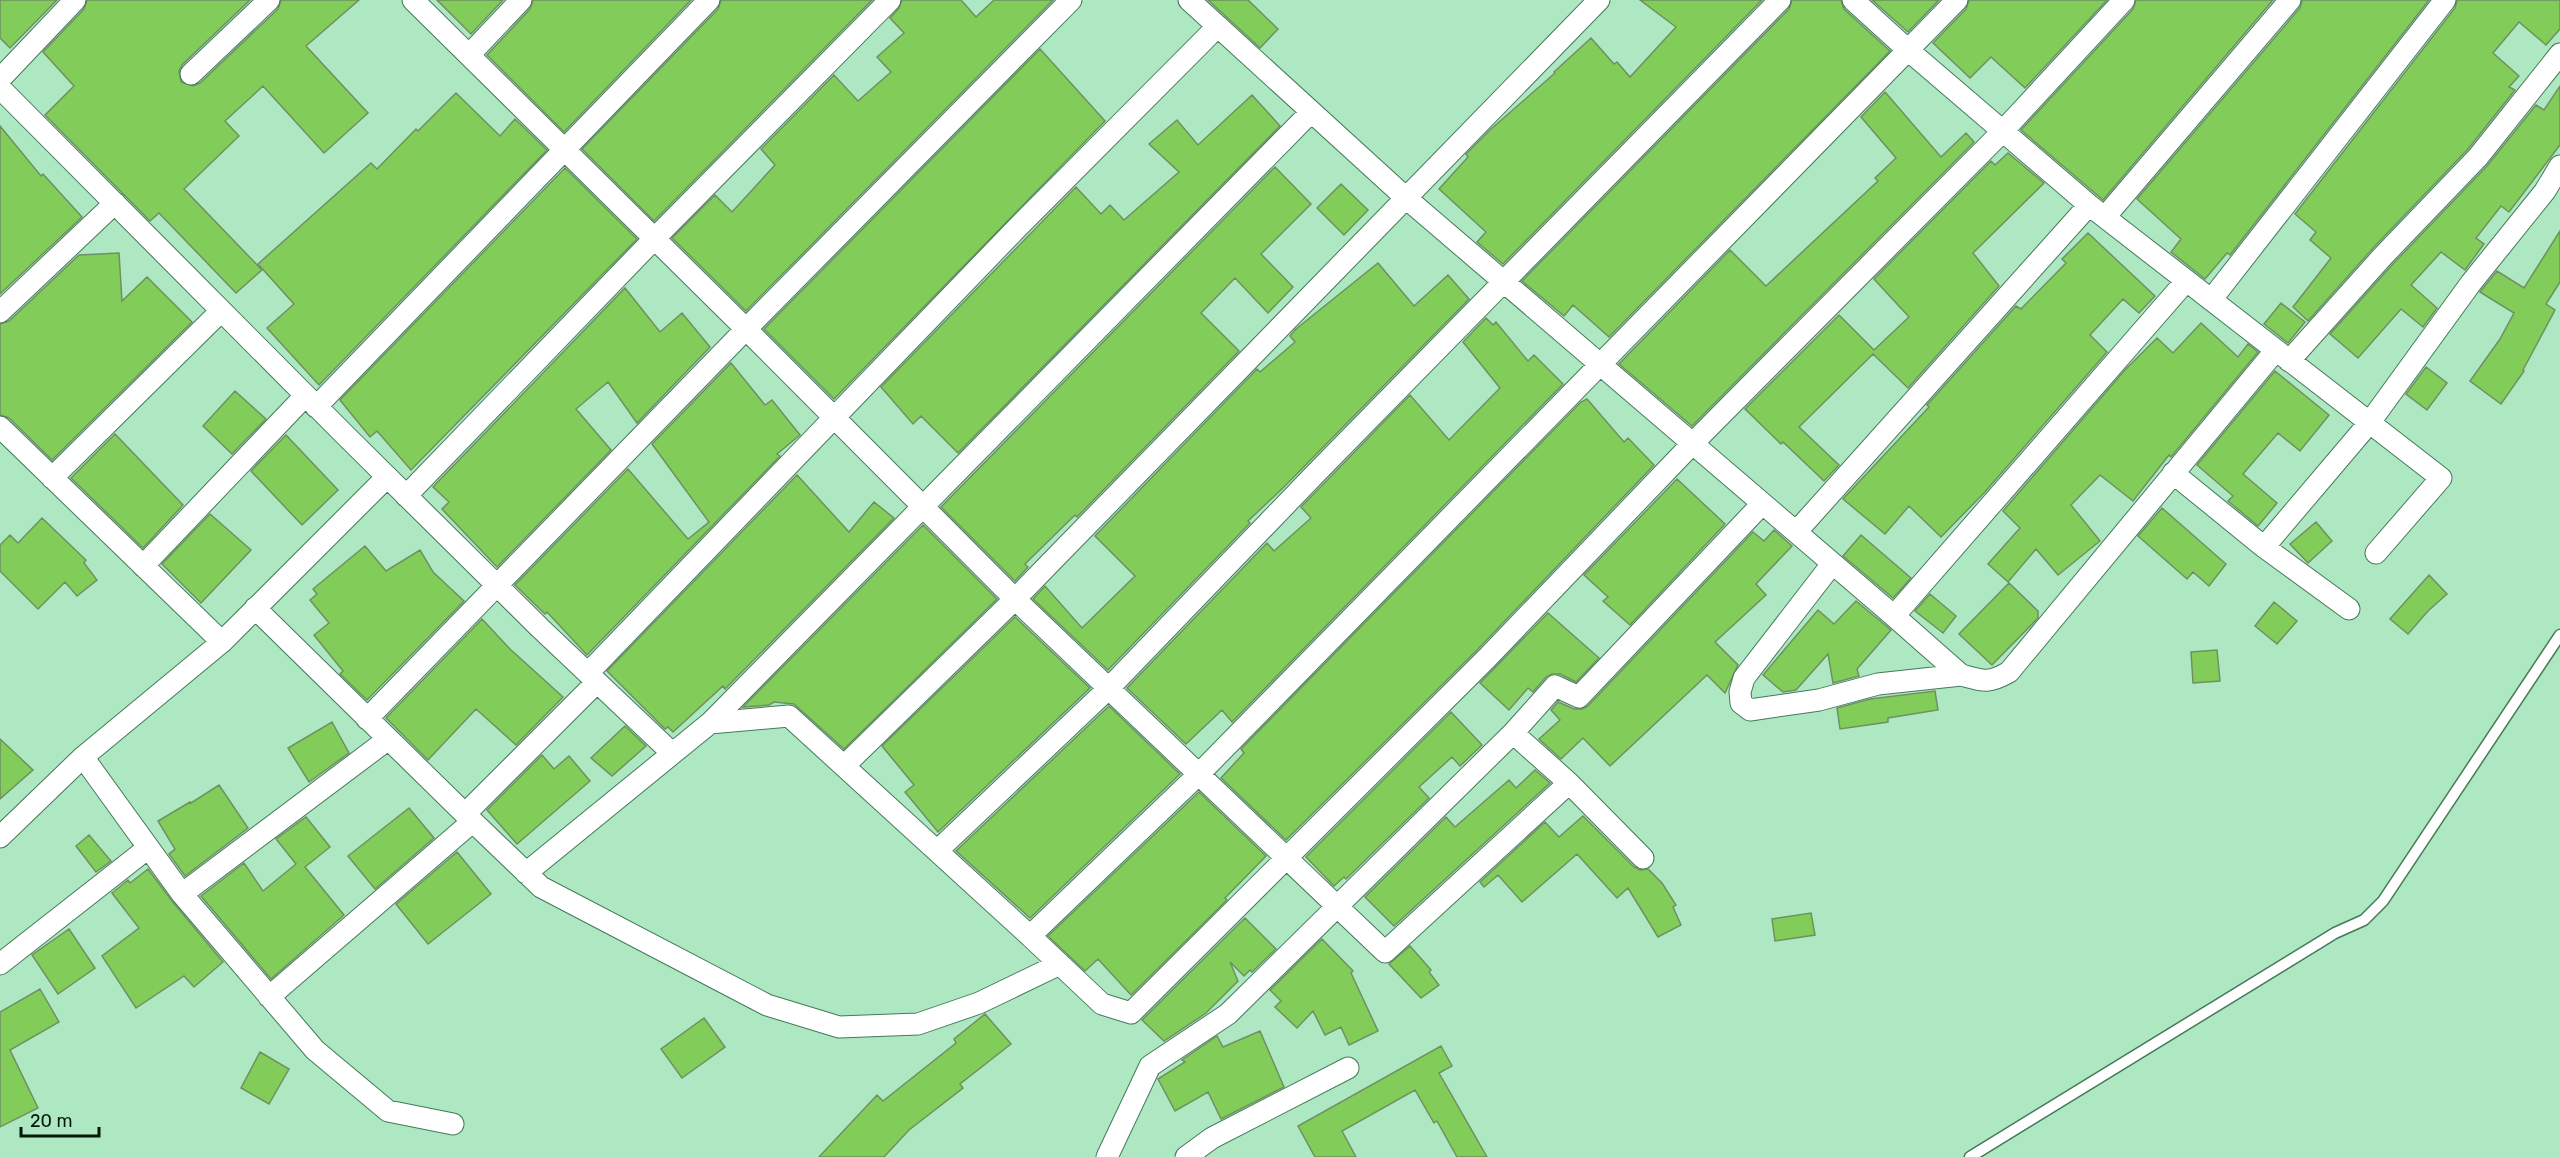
<svg xmlns="http://www.w3.org/2000/svg" width="2560" height="1157" font-family="Rubik,sans-serif">
<style>
.building{fill:#82cd59;stroke:#6f9060;stroke-width:1.5}
.lines{fill:none;stroke-linecap:round;stroke-linejoin:round}
.service-casing{stroke:#437a59;stroke-width:13}
.minor-casing{stroke:#437a59;stroke-width:23}
.service{stroke:#fff;stroke-width:10}
.minor{stroke:#fff;stroke-width:21}
</style>
<rect width="100%" height="100%" fill="#aee8c2"/>
<!-- building -->
<path class="building" d="M 0,0 L 57,0 L 10,48 L 0,38 Z
M 87,0 L 250,0 L 182,65 L 179,71 L 181,82 L 193,86 L 200,83 L 278,9 L 281,0 L 359,0 L 306,46 L 368,113 L 324,153 L 263,86 L 225,121 L 239,136 L 184,189 L 262,270 L 236,293 L 159,213 L 150,221 L 45,115 L 74,86 L 43,52 L 84,9 Z
M 437,0 L 503,0 L 471,34 Z
M 533,0 L 691,0 L 564,132 L 487,55 L 530,9 Z
M 721,0 L 872,0 L 654,221 L 582,149 L 718,9 Z
M 902,0 L 961,0 L 976,17 L 994,0 L 1053,0 L 746,311 L 672,238 L 715,195 L 732,212 L 775,165 L 761,149 L 834,75 L 858,101 L 891,72 L 877,57 L 904,33 L 890,18 L 899,8 Z
M 1208,0 L 1248,0 L 1278,29 L 1260,48 Z
M 1640,0 L 1762,0 L 1503,264 L 1477,242 L 1486,232 L 1439,189 L 1468,157 L 1466,154 L 1491,129 L 1555,73 L 1554,72 L 1591,38 L 1614,64 L 1617,62 L 1630,77 L 1676,27 Z
M 1792,0 L 1841,0 L 1844,9 L 1890,51 L 1609,337 L 1573,305 L 1564,316 L 1522,281 L 1789,9 Z
M 1872,0 L 1939,0 L 1908,32 Z
M 1969,0 L 2107,0 L 2025,88 L 1991,57 L 1970,78 L 1933,43 L 1966,9 Z
M 2136,0 L 2273,0 L 2103,200 L 2021,130 L 2133,9 Z
M 2302,0 L 2429,0 L 2230,255 L 2227,253 L 2205,279 L 2171,252 L 2181,239 L 2137,199 L 2300,8 Z
M 2457,0 L 2560,0 L 2560,29 L 2546,45 L 2519,22 L 2493,53 L 2519,76 L 2509,87 L 2515,90 L 2468,149 L 2374,247 L 2308,321 L 2293,307 L 2331,258 L 2310,240 L 2316,232 L 2295,214 L 2455,8 Z
M 1040,49 L 1105,121 L 834,399 L 764,329 Z
M 2560,86 L 2560,145 L 2509,212 L 2501,206 L 2476,238 L 2484,244 L 2465,270 L 2441,252 L 2411,285 L 2437,308 L 2423,327 L 2401,309 L 2358,358 L 2330,334 L 2392,265 L 2487,166 L 2536,105 L 2544,110 Z
M 1885,92 L 1941,157 L 1966,133 L 1974,142 L 1692,426 L 1619,364 L 1730,250 L 1766,286 L 1878,181 L 1875,178 L 1896,158 L 1861,117 Z
M 456,93 L 500,136 L 515,119 L 547,150 L 319,385 L 267,328 L 294,304 L 258,264 L 371,163 L 377,169 L 416,129 L 418,131 Z
M 1252,95 L 1280,126 L 958,453 L 921,416 L 913,424 L 881,387 L 1076,187 L 1101,214 L 1110,205 L 1124,220 L 1179,172 L 1149,144 L 1177,120 L 1198,145 Z
M 0,126 L 41,176 L 43,174 L 82,217 L 0,294 Z
M 2008,153 L 2044,183 L 1973,253 L 1999,286 L 1908,388 L 1873,354 L 1799,427 L 1839,465 L 1824,481 L 1783,442 L 1781,444 L 1745,409 L 1839,315 L 1874,350 L 1909,317 L 1874,279 L 1991,161 L 1995,165 Z
M 1275,167 L 1311,204 L 1261,254 L 1293,287 L 1268,313 L 1235,278 L 1201,313 L 1239,351 L 1077,517 L 1075,515 L 1025,564 L 1028,567 L 1015,581 L 941,507 Z
M 565,168 L 637,239 L 411,470 L 377,431 L 370,437 L 340,400 Z
M 1341,184 L 1368,210 L 1344,235 L 1317,208 Z
M 2560,231 L 2560,282 L 2546,304 L 2555,310 L 2523,370 L 2524,371 L 2501,404 L 2470,381 L 2500,339 L 2514,313 L 2480,292 L 2497,271 L 2524,288 Z
M 2088,233 L 2155,296 L 2139,313 L 2123,299 L 2090,335 L 2107,352 L 1984,493 L 1941,537 L 1909,506 L 1885,534 L 1843,499 L 1929,407 L 1927,405 L 2016,306 L 2021,309 L 2066,263 L 2062,259 Z
M 119,253 L 122,301 L 147,277 L 192,322 L 52,460 L 9,418 L 0,415 L 0,324 L 9,321 L 79,255 Z
M 1378,263 L 1414,306 L 1448,275 L 1469,299 L 1284,487 L 1248,521 L 1250,523 L 1108,670 L 1033,599 L 1045,586 L 1082,628 L 1135,576 L 1095,536 L 1257,369 L 1260,372 L 1295,342 L 1290,336 L 1296,329 Z
M 625,288 L 660,332 L 682,313 L 710,347 L 637,423 L 608,382 L 576,409 L 611,450 L 497,567 L 442,509 L 449,502 L 433,487 Z
M 2281,303 L 2305,322 L 2288,343 L 2264,324 Z
M 1486,318 L 1493,325 L 1496,322 L 1528,361 L 1534,355 L 1563,384 L 1232,722 L 1222,710 L 1186,744 L 1127,688 L 1267,543 L 1274,551 L 1311,518 L 1301,507 L 1410,395 L 1449,440 L 1500,388 L 1463,342 Z
M 2201,323 L 2238,357 L 2248,344 L 2258,352 L 2171,457 L 2169,455 L 2133,501 L 2100,475 L 2071,505 L 2100,541 L 2058,575 L 2036,549 L 2008,582 L 1988,564 L 2020,528 L 2003,511 L 2125,370 L 2157,338 L 2173,353 Z
M 731,363 L 765,405 L 772,400 L 800,435 L 777,454 L 780,456 L 587,655 L 547,612 L 545,614 L 515,585 L 628,469 L 688,539 L 709,522 L 652,444 Z
M 2426,367 L 2447,383 L 2427,410 L 2406,394 Z
M 2275,371 L 2329,415 L 2300,451 L 2278,433 L 2243,474 L 2277,503 L 2258,526 L 2228,501 L 2233,496 L 2197,465 Z
M 235,391 L 266,419 L 232,454 L 203,426 Z
M 1587,399 L 1624,442 L 1628,438 L 1654,465 L 1478,649 L 1286,840 L 1221,778 L 1244,753 L 1241,749 L 1581,402 Z
M 115,434 L 183,505 L 143,548 L 71,478 Z
M 286,435 L 338,490 L 302,525 L 251,471 Z
M 797,475 L 849,532 L 874,502 L 894,518 L 725,689 L 723,686 L 673,732 L 668,727 L 665,729 L 607,671 Z
M 1677,479 L 1725,524 L 1630,625 L 1603,601 L 1608,597 L 1584,575 Z
M 2162,508 L 2226,564 L 2209,586 L 2193,572 L 2187,579 L 2138,536 Z
M 210,514 L 251,550 L 201,603 L 162,564 Z
M 42,518 L 86,560 L 84,563 L 97,580 L 77,596 L 65,582 L 38,609 L 0,571 L 0,545 L 10,535 L 18,543 Z
M 2316,522 L 2332,541 L 2308,563 L 2290,544 Z
M 923,525 L 997,599 L 844,749 L 794,704 L 774,702 L 769,705 L 743,707 Z
M 1774,530 L 1792,546 L 1756,584 L 1766,595 L 1715,642 L 1738,665 L 1725,693 L 1707,675 L 1610,766 L 1583,738 L 1561,759 L 1539,739 L 1560,720 L 1551,710 L 1558,702 L 1574,709 L 1582,709 L 1588,706 L 1753,532 L 1764,541 Z
M 1861,535 L 1911,578 L 1893,598 L 1843,556 Z
M 365,546 L 386,571 L 420,550 L 433,572 L 464,601 L 367,700 L 340,674 L 343,671 L 314,635 L 329,623 L 310,600 L 317,594 L 313,589 Z
M 2429,575 L 2447,594 L 2428,611 L 2408,634 L 2390,619 Z
M 2009,583 L 2038,611 L 2038,618 L 1992,665 L 1959,634 Z
M 1930,594 L 1956,616 L 1943,633 L 1915,611 Z
M 1856,601 L 1891,630 L 1857,669 L 1859,676 L 1833,683 L 1828,654 L 1796,690 L 1783,692 L 1763,675 L 1818,610 L 1834,624 Z
M 2274,602 L 2297,621 L 2277,644 L 2255,626 Z
M 1548,613 L 1599,658 L 1576,682 L 1560,674 L 1552,674 L 1546,677 L 1533,692 L 1528,688 L 1509,710 L 1480,683 Z
M 1015,617 L 1090,688 L 938,832 L 905,792 L 914,785 L 882,746 Z
M 482,619 L 510,649 L 563,697 L 516,745 L 476,709 L 428,760 L 386,718 Z
M 2217,650 L 2220,681 L 2193,683 L 2191,652 Z
M 1935,691 L 1938,710 L 1888,718 L 1888,722 L 1840,729 L 1837,708 L 1870,699 Z
M 1109,706 L 1180,774 L 1030,918 L 956,851 Z
M 1451,712 L 1482,745 L 1460,766 L 1452,757 L 1419,787 L 1429,798 L 1346,879 L 1344,877 L 1334,886 L 1306,857 Z
M 332,722 L 349,753 L 309,782 L 288,748 Z
M 625,726 L 646,746 L 612,776 L 591,758 Z
M 0,739 L 33,770 L 0,799 Z
M 542,755 L 554,769 L 569,756 L 590,781 L 517,844 L 487,810 Z
M 1535,770 L 1550,783 L 1394,926 L 1365,897 L 1446,817 L 1455,827 L 1509,780 L 1516,788 Z
M 219,785 L 248,828 L 185,876 L 169,854 L 175,849 L 158,821 L 190,802 L 191,803 Z
M 1199,792 L 1266,856 L 1225,898 L 1227,900 L 1131,995 L 1098,959 L 1085,971 L 1048,936 Z
M 409,808 L 434,838 L 375,889 L 348,856 Z
M 1583,816 L 1634,867 L 1640,870 L 1648,869 L 1662,883 L 1676,905 L 1673,907 L 1681,925 L 1658,937 L 1628,888 L 1617,898 L 1577,854 L 1522,902 L 1498,875 L 1484,887 L 1480,882 L 1545,822 L 1559,837 Z
M 306,817 L 330,847 L 305,867 L 344,915 L 271,979 L 201,896 L 244,863 L 263,891 L 296,864 L 276,839 Z
M 89,835 L 111,861 L 96,872 L 76,846 Z
M 457,852 L 491,894 L 428,944 L 396,904 Z
M 148,869 L 172,901 L 223,962 L 194,987 L 184,976 L 136,1008 L 102,956 L 139,928 L 112,893 L 128,880 L 130,883 Z
M 1811,913 L 1815,935 L 1775,941 L 1772,919 Z
M 1245,918 L 1276,949 L 1252,972 L 1250,970 L 1244,976 L 1230,962 L 1238,981 L 1206,1013 L 1164,1041 L 1142,1020 Z
M 69,929 L 95,968 L 58,994 L 32,955 Z
M 1322,939 L 1353,971 L 1351,973 L 1378,1031 L 1349,1045 L 1341,1027 L 1325,1035 L 1313,1011 L 1297,1028 L 1275,1007 L 1281,1001 L 1270,990 Z
M 1410,946 L 1431,970 L 1429,972 L 1439,985 L 1421,998 L 1389,964 Z
M 40,989 L 59,1022 L 10,1050 L 38,1108 L 0,1127 L 0,1012 Z
M 985,1014 L 1011,1044 L 960,1084 L 963,1088 L 909,1130 L 884,1157 L 819,1157 L 877,1095 L 883,1101 L 956,1043 L 954,1039 Z
M 704,1018 L 725,1047 L 682,1078 L 661,1049 Z
M 1260,1031 L 1284,1087 L 1221,1119 L 1208,1092 L 1175,1111 L 1158,1079 L 1185,1062 L 1182,1060 L 1217,1036 L 1223,1047 Z
M 1441,1046 L 1452,1066 L 1439,1073 L 1487,1157 L 1457,1157 L 1437,1121 L 1434,1123 L 1415,1090 L 1342,1131 L 1356,1157 L 1315,1157 L 1298,1126 Z
M 260,1052 L 289,1069 L 269,1104 L 241,1088 Z"/>
<g class="lines">
<!-- service casing -->
<g class="service-casing">
<path id="service" d="M 1970,1157 L 2335,933 L 2364,920 L 2383,901 L 2560,635"/>
</g>
<!-- minor casing -->
<g class="minor-casing">
<path id="minor" d="M 413,0 L 746,329 L 1015,599 L 1385,952 L 1569,783
M 1599,0 L 1406,198 L 1894,616 L 2186,281
M 1853,0 L 1908,50 L 2089,205 L 2441,478 L 2376,553
M 469,55 L 521,0
M 191,74 L 269,0
M 0,79 L 75,0
M 0,88 L 344,434 L 540,628 L 672,753
M 2105,217 L 2290,0
M 2211,300 L 2445,0
M 0,312 L 115,203
M 2289,361 L 2383,256 L 2478,157 L 2560,54
M 316,407 L 709,0
M 0,427 L 222,642 L 387,477
M 2173,473 L 2264,547 L 2370,422 L 2471,283 L 2545,191 L 2560,166
M 52,478 L 221,311
M 406,496 L 655,238 L 890,0
M 1797,531 L 2089,205
M 2264,547 L 2349,609
M 1832,564 L 1744,678 L 1740,692 L 1741,703 L 1750,710 L 1819,700 L 1878,684 L 1961,675 L 1894,616
M 143,566 L 305,396
M 255,608 L 465,814 L 597,682
M 222,642 L 83,757 L 182,894 L 387,740
M 588,673 L 1016,229 L 1218,26
M 1961,675 C 1983,681 1988,684 2009,672 L 2276,350
M 367,719 L 746,329 L 1071,0
M 710,723 L 789,716 L 1030,936 L 1200,773 L 1957,0
M 1513,733 L 1569,783 L 1643,858
M 844,766 L 1015,599 L 1406,198 L 1189,0
M 465,814 L 541,887 L 767,1005 L 839,1027 L 918,1024 L 979,1003 L 1060,964
M 0,837 L 83,757
M 937,851 L 1109,688 L 1317,472 L 1780,0
M 526,873 L 710,723 L 1311,112
M 182,894 L 315,1050 L 388,1111 L 453,1124
M 1030,936 L 1102,1004 L 1131,1013 L 1487,658 L 1692,444 L 2002,132 L 2124,0
M 0,964 L 148,848
M 269,997 L 472,822
M 1107,1157 L 1150,1066 L 1228,1014 L 1513,733 L 1555,686 L 1579,697 L 1761,505
M 1186,1157 L 1212,1138 L 1348,1068"/>
</g>
<!-- service -->
<use href="#service" class="service"/>
<!-- minor -->
<use href="#minor" class="minor"/>
</g>
<!-- scale -->
<path d="M21 1127v9h78v-9" fill="none" stroke="#02170a" stroke-width="3"/>
<text x="30" y="1127" font-size="18" fill="#02170a" stroke="#aee8c2" stroke-width="4.5" paint-order="stroke">20 m</text>
</svg>
